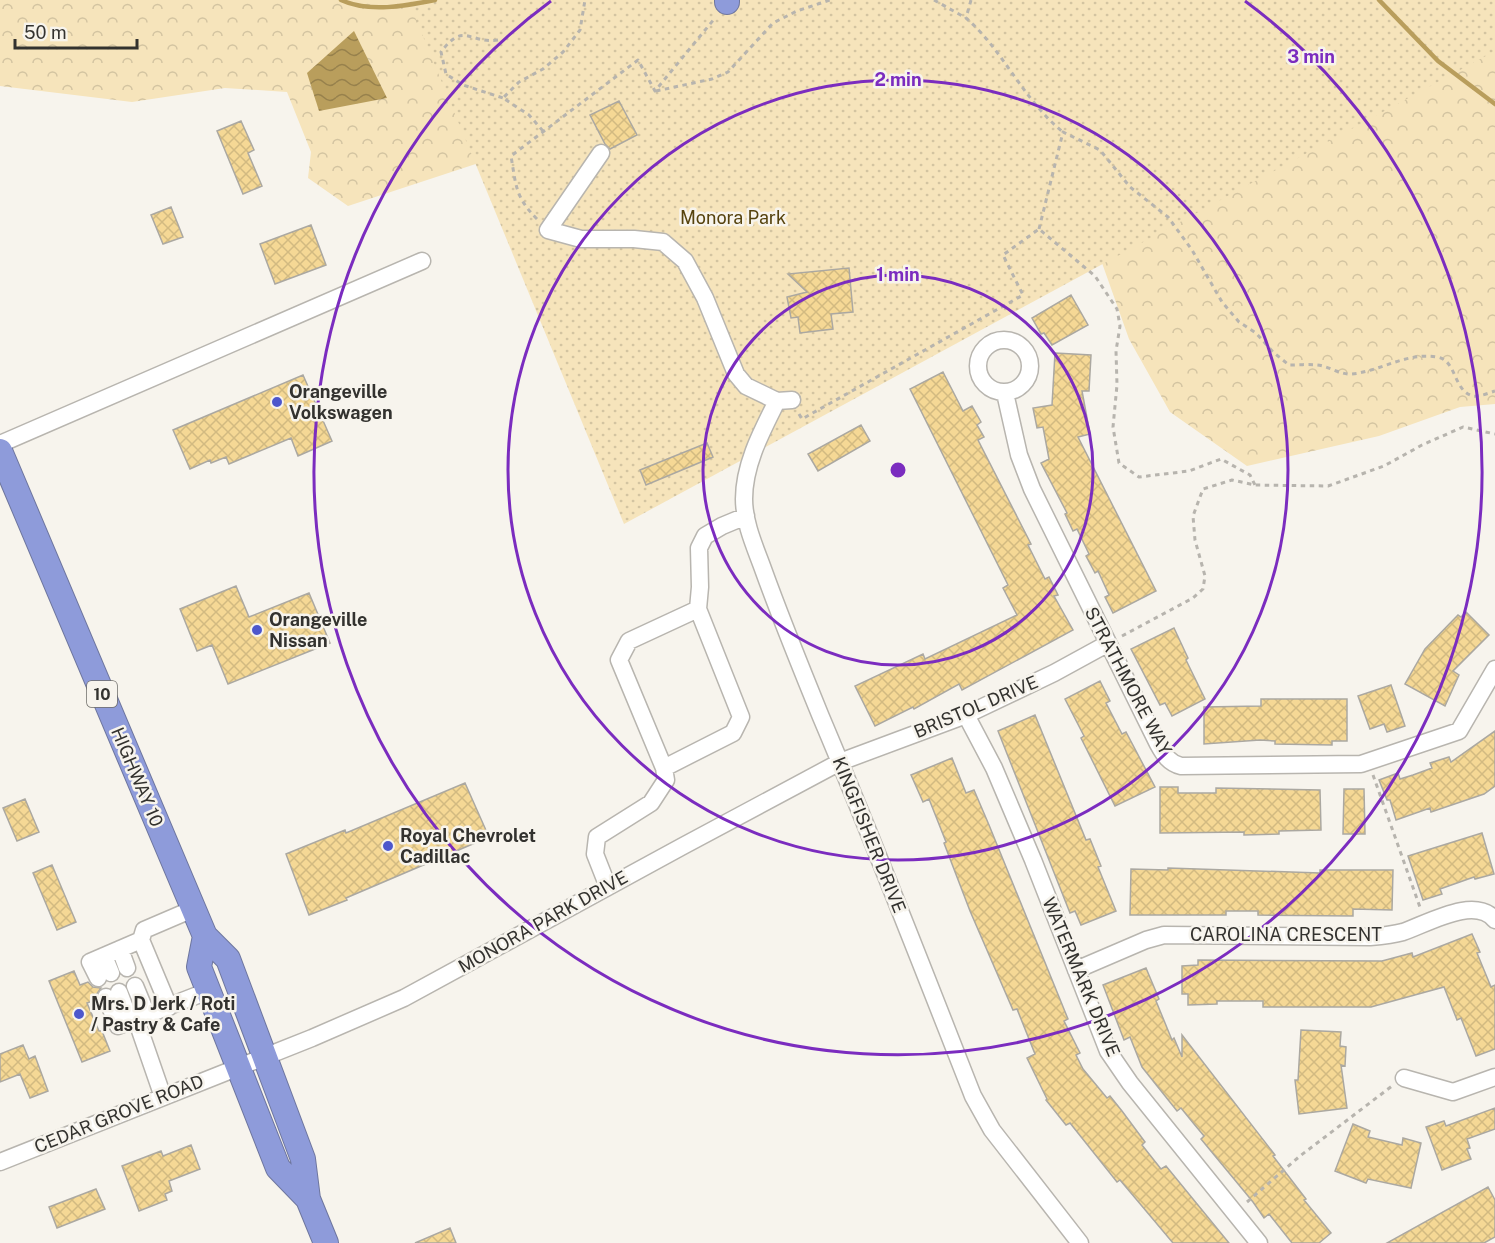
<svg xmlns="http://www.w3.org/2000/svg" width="1495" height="1243" font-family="'Public Sans',sans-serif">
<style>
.forest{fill:url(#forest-crowns)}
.park{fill:url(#park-dots)}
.water{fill:url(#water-waves)}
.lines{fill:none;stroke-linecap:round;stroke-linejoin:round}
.stream{stroke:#b99e5c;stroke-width:4.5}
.building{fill:url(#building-cross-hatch);stroke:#aba8a1;stroke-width:1.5}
.minor-casing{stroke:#b8b5af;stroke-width:19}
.highway-casing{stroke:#6e769e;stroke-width:26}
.path{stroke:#b7b4ae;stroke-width:3;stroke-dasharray:4.5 4.5;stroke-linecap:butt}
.minor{stroke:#fff;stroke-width:16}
.highway{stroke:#8e9bda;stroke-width:24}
.ring{fill:none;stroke:#7b2cbf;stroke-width:3}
.poi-dot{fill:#4d57cc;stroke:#f7f4ed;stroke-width:2}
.labels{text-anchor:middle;stroke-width:5;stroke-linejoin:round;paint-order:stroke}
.shield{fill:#f7f4ed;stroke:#6e6c68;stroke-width:1.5}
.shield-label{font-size:16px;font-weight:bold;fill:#33322f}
.park-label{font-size:18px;fill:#56430e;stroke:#f7f4ed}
.poi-label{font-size:18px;font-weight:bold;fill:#33322f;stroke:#f7f4ed;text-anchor:start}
.street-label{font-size:18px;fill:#33322f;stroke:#f7f4ed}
.centre{fill:#7b2cbf;stroke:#f7f4ed;stroke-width:3}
.ring-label{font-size:18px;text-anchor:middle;font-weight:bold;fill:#7b2cbf;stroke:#f7f4ed;stroke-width:5;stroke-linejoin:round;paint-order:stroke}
</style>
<defs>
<pattern id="forest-crowns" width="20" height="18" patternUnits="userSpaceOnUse" patternTransform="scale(1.5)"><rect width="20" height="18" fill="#f6e4bb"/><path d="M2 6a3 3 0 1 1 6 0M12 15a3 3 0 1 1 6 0" fill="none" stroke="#d3c4a1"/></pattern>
<pattern id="park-dots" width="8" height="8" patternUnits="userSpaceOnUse" patternTransform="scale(1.5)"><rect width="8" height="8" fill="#f6e4bb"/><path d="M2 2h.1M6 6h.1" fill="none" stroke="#d3c4a1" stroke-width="1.8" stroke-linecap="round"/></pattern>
<pattern id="water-waves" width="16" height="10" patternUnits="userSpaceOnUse" patternTransform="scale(1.5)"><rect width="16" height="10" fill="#b99e5c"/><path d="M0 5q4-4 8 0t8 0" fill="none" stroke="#97814c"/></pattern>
<pattern id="building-cross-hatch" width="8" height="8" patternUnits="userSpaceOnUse" patternTransform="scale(1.5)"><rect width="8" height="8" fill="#f5d895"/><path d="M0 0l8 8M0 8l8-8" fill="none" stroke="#d2ba81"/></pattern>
</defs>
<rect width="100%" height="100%" fill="#f7f4ed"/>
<!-- forest -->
<path class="forest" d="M 0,0 L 791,0 L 497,157 L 348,206 L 308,178 L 311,152 L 287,92 L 225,88 L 132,102 L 0,86 Z
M 1495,0 L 1495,404 L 1460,407 L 1379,436 L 1247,466 L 1170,412 L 1129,339 L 1102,263 Z"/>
<!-- park -->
<path class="park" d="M 408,0 L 1495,0 L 1495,51 L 624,524 Z"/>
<!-- water -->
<path class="water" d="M 354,31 L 387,98 L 319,111 L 307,73 Z"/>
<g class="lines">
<!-- stream -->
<path class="stream" d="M 341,0 C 369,13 405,6 435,0
M 1379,0 L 1438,61 L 1495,104"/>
</g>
<!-- building -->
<path class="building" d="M 619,101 L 637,135 L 610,149 L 605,144 L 590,115 Z
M 241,121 L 254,150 L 248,153 L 262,186 L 243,194 L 217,131 Z
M 171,207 L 183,237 L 163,244 L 151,215 Z
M 311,225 L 326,265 L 275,284 L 260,244 Z
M 849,268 L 853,312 L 831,314 L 833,329 L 800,333 L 798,317 L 791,318 L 787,297 L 807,292 L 788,274 Z
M 1071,295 L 1088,325 L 1052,345 L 1044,333 L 1041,334 L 1032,318 Z
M 1055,353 L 1091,355 L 1089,391 L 1082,391 L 1090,434 L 1078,437 L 1156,591 L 1113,613 L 1105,597 L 1109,595 L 1098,571 L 1095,573 L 1086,556 L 1089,554 L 1077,529 L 1073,531 L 1065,514 L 1067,513 L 1041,463 L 1049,459 L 1043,427 L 1037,428 L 1033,408 L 1052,405 Z
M 943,372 L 963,411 L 972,406 L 981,422 L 977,425 L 984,437 L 978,440 L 1031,544 L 1028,545 L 1045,579 L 1049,577 L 1058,595 L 1054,596 L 1073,630 L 962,690 L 959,684 L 914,709 L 913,707 L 875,726 L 855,686 L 923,654 L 925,659 L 1017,615 L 1003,588 L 1008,585 L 910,389 Z
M 303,375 L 332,441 L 298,456 L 291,438 L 229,464 L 226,457 L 211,463 L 210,460 L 190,469 L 173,430 Z
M 861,425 L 870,441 L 818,471 L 808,454 Z
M 707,443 L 713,457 L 646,485 L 640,470 Z
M 236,586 L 249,617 L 309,593 L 330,643 L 228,684 L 212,645 L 197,651 L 180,609 Z
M 1466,612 L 1489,635 L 1453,671 L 1459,675 L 1445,706 L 1405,684 L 1425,649 L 1458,615 L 1461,617 Z
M 1174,628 L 1188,658 L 1186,660 L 1205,699 L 1172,716 L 1165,703 L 1160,705 L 1131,649 Z
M 1100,681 L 1110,701 L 1106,703 L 1122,734 L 1126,732 L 1155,787 L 1115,806 L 1081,738 L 1084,736 L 1065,699 Z
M 1391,685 L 1405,726 L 1387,732 L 1384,724 L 1370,729 L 1358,696 Z
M 1261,699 L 1347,699 L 1347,741 L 1332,741 L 1332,745 L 1275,744 L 1275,741 L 1260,740 L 1204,744 L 1204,707 L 1261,706 Z
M 1035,715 L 1086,840 L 1090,839 L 1101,866 L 1098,867 L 1116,911 L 1081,925 L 1075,911 L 1070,913 L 998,731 Z
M 1495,731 L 1495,786 L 1484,794 L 1431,812 L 1430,808 L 1396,820 L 1390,800 L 1387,800 L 1379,780 L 1398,773 L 1400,779 L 1413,775 L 1432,768 L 1430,763 L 1449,757 L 1451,762 Z
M 952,758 L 966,793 L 974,790 L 989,825 L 1068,1019 L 1064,1021 L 1080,1053 L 1076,1055 L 1083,1069 L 1107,1098 L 1110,1096 L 1122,1111 L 1145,1142 L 1142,1145 L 1161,1169 L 1166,1166 L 1229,1243 L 1173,1243 L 1120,1180 L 1117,1182 L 1070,1123 L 1066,1125 L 1046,1100 L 1047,1099 L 1027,1058 L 1035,1054 L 1017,1009 L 1013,1010 L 970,911 L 944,843 L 946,842 L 929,799 L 923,802 L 911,775 Z
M 465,783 L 489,837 L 346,898 L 347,900 L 309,915 L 286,854 L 345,830 L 346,833 Z
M 1160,787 L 1178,787 L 1178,793 L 1216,793 L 1216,788 L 1320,790 L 1321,830 L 1279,831 L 1279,834 L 1244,835 L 1244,832 L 1160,833 Z
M 1344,789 L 1364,789 L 1365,834 L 1343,834 Z
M 25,799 L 39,832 L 17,841 L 3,808 Z
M 1482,833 L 1494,874 L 1475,879 L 1474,877 L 1440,889 L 1442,894 L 1423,900 L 1408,856 Z
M 52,865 L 76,922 L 57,930 L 33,873 Z
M 1168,868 L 1320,873 L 1320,870 L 1393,870 L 1392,910 L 1353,909 L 1353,916 L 1258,915 L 1258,911 L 1226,911 L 1226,915 L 1130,915 L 1131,869 L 1168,870 Z
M 1472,934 L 1480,952 L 1477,953 L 1491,987 L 1495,985 L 1495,1049 L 1476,1056 L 1461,1018 L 1457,1020 L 1444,987 L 1371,1007 L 1263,1007 L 1263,1001 L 1217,1001 L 1217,1004 L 1188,1005 L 1188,994 L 1182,994 L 1182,966 L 1198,965 L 1198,960 L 1382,961 L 1412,953 L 1413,957 Z
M 1146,968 L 1159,999 L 1156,1001 L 1172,1040 L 1174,1038 L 1182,1057 L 1182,1035 L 1275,1155 L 1273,1156 L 1306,1199 L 1304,1200 L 1331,1233 L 1319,1243 L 1292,1243 L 1269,1214 L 1264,1218 L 1253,1202 L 1201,1139 L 1204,1136 L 1194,1124 L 1181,1108 L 1177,1111 L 1142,1067 L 1130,1037 L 1124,1040 L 1103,985 Z
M 74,971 L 80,985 L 88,982 L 93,987 L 101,988 L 96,995 L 96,1000 L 87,1003 L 99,1031 L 102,1031 L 110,1051 L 82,1062 L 49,981 Z
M 1301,1030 L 1341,1032 L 1340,1046 L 1346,1047 L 1345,1066 L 1341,1065 L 1347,1108 L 1299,1114 L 1295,1080 L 1298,1080 Z
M 23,1045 L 29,1059 L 35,1056 L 48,1091 L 30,1098 L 20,1074 L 0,1082 L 0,1054 Z
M 1495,1108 L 1495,1129 L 1467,1139 L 1470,1148 L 1467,1149 L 1471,1159 L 1442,1170 L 1426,1127 L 1444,1121 L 1446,1126 Z
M 1353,1124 L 1370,1131 L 1368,1137 L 1402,1145 L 1403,1138 L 1421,1143 L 1411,1188 L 1368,1179 L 1366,1183 L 1335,1171 Z
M 191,1145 L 200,1169 L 169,1181 L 172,1191 L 165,1194 L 167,1200 L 139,1211 L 122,1166 L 161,1151 L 163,1156 Z
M 1488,1187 L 1495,1200 L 1495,1237 L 1484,1243 L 1387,1243 Z
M 96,1189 L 105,1209 L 57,1228 L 49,1207 Z
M 450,1228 L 456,1243 L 415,1243 Z"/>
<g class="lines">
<!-- minor casing -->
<g class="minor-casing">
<path id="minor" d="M 601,153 L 548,230 L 581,239 L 634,239 L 663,242 L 685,261 L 705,298 L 736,374 L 746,386 L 777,401 L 792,400
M978 366a26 26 0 1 1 52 0a26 26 0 1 1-52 0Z
M 1005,393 L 1019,455 L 1032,489 L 1158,744 C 1164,755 1169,763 1181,766 L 1361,764 L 1459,731 L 1495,669
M 777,401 C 762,431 744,464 744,499 C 744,523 755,547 763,569 C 781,619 801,668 821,717 C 874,842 923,969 973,1096 L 992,1130 L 1080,1243
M 0,444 L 422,261
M 966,715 L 994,768 L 1033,860 L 1108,1051 L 1130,1083 L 1259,1243
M 664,768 L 733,733 L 741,717 L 698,609
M 608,887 L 595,854 L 597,837 L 651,803 L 666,780 L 664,768 L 619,660 L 629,641 L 698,609 L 700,587 L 699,548 L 705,536 L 722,526 L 746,516
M 120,949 L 127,968
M 104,956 L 111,973
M 1076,970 L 1146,940 L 1164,935 L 1370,937 C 1381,936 1392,935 1403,932 C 1427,924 1475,895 1495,920
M 98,978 L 90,962 L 141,940
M 135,986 L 147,1015
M 119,992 L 130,1021
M 106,997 L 118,1026 L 208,991
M 169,1007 L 141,940 L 144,930 L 193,909
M 136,1019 L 163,1097
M 1404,1078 L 1453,1092 L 1495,1077
M 0,1162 L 312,1038 L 404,998 L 683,846 L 840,762 L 966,715 L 1054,673 L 1107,644"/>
</g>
<!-- highway casing -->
<g class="highway-casing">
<path id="highway" d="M 727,0 L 727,2
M 0,451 L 205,936 L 228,959 L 303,1159 L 308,1199 L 326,1243
M 205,936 L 199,967 L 278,1168 L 308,1199"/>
</g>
<!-- path -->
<path class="path" d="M 934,0 L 966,18
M 971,0 L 966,18 C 1004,51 1023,100 1063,132
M 498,40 C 469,44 464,21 441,52 L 446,74 L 463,85 L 503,98
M 656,91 L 712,79 L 728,72 L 773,23 L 797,11 L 830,0
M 543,131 L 529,115 L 503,98 L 519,82 L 543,69 L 563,52 L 580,30 L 585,0
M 537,219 C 515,197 516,185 511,156 L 638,60 L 655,91 L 715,18
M 1039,229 L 1063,132 L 1100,150 L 1130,187 L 1168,217 L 1192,250 L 1222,302 L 1239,322 L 1256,333 L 1273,352 L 1289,365 C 1298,365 1308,364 1317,365 C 1329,366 1340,375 1352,374 C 1381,371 1406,352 1437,357 C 1457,360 1453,391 1473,396 C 1479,397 1489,393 1495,391
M 799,414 L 802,419 L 1023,295 L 1003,255 L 1039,229 L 1095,276 L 1117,309 L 1120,326 L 1116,351 L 1117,385 L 1113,427 L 1119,463 L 1139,477 L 1189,471 L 1221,459 L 1250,475 L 1255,485
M 1122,636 L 1193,598 L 1203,589 L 1205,576 L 1195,540 L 1193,516 L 1203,489 L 1232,480 L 1255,485 L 1328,486 L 1384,466 L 1422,445 L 1463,427 L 1495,434
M 1373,775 L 1421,910
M 1247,1202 L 1300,1156 L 1392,1086"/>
<!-- minor -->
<use href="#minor" class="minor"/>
<!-- highway -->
<use href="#highway" class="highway"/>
</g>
<!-- distance rings -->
<g class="ring">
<circle cx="898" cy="470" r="195"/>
<circle cx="898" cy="470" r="390"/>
<path d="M1245 1A584 584 0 1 1 551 1"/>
</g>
<!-- markers -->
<g class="poi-dot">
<circle cx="277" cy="402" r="6"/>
<circle cx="257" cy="630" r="6"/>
<circle cx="388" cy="846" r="6"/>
<circle cx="79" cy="1014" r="6"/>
</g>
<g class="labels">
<!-- shield labels -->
<rect class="shield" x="87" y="681" width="30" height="26" rx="4.5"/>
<g class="shield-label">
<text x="102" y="700">10</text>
</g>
<!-- park labels -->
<g class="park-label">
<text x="733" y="224">Monora Park</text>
</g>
<!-- poi labels -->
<g class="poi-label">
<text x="289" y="398">Orangeville<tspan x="289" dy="21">Volkswagen</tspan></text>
<text x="269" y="626">Orangeville<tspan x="269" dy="21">Nissan</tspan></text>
<text x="400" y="842">Royal Chevrolet<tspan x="400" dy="21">Cadillac</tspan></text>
<text x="91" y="1010">Mrs. D Jerk / Roti<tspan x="91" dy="21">/ Pastry &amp; Cafe</tspan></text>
</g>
<!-- street labels -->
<g class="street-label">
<text transform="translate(1128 681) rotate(62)" y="6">STRATHMORE WAY</text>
<text transform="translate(976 707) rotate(-23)" y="6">BRISTOL DRIVE</text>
<text transform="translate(137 777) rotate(67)" y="6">HIGHWAY 10</text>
<text transform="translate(869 835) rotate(68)" y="6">KINGFISHER DRIVE</text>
<text transform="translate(543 922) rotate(-29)" y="6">MONORA PARK DRIVE</text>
<text x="1286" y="941">CAROLINA CRESCENT</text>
<text transform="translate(1081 977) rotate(67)" y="6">WATERMARK DRIVE</text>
<text transform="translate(119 1114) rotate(-22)" y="6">CEDAR GROVE ROAD</text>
</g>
</g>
<circle cx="898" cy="470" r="9" class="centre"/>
<g class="ring-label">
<text x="1311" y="63">3 min</text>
<text x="898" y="86">2 min</text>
<text x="898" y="281">1 min</text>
</g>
<!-- scale -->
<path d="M15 39v9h122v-9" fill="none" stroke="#33322f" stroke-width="3"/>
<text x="24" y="39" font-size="18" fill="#33322f" stroke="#f7f4ed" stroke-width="4.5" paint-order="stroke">50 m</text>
</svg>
